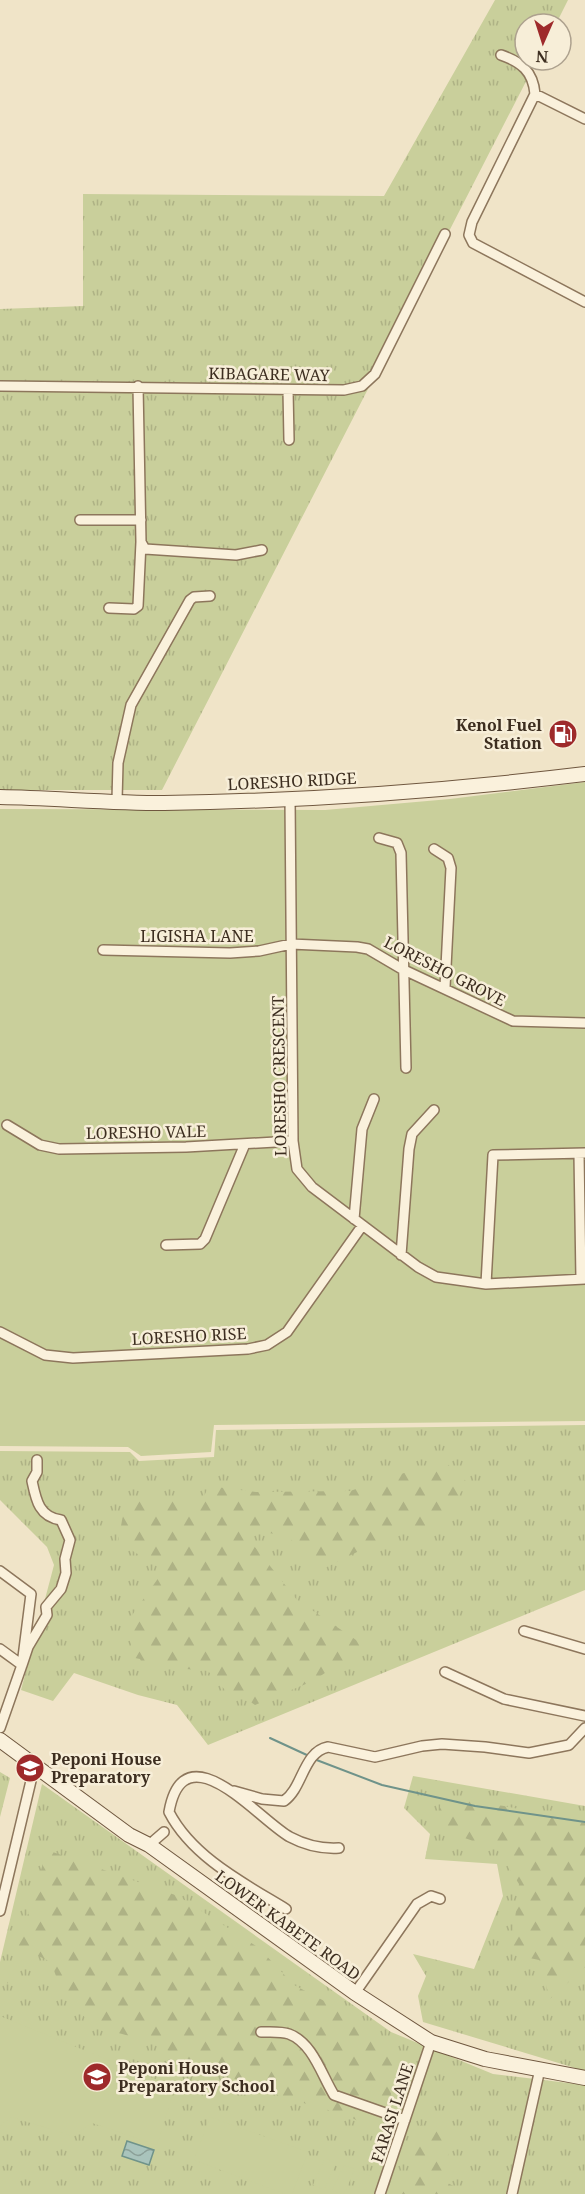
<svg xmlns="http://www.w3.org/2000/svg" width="585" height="2194" font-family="'Noto Serif',serif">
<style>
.grass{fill:url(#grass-tufts)}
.forest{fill:url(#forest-firs)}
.garden{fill:#c9cf9b}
.water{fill:url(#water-waves);stroke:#6f938a;stroke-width:1.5}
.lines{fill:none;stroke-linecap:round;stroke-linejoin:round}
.stream{stroke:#6f938a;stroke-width:2}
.minor-casing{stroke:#8d765c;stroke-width:12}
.secondary-casing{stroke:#6f573f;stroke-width:16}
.minor{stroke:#faf1dc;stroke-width:9}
.secondary{stroke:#faf1dc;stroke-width:14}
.labels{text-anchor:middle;stroke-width:5;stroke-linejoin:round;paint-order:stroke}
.street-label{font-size:16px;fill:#3d2e20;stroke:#f7eed8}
.poi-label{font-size:16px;font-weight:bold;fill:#3d2e20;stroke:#f7eed8;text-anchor:start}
</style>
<defs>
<pattern id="grass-tufts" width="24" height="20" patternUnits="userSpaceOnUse" patternTransform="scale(1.5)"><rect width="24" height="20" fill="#c9cf9b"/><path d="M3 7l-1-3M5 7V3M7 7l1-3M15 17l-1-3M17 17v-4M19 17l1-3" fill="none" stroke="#aeb285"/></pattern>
<pattern id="forest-firs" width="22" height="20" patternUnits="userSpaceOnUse" patternTransform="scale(1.5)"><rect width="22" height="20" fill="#c9cf9b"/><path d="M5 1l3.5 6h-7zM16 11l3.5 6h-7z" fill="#aeb285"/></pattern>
<pattern id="water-waves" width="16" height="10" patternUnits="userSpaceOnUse" patternTransform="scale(1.5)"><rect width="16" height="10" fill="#a9c4bc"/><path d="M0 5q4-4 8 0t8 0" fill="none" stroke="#8ba098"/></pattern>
</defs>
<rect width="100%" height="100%" fill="#f0e4c8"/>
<!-- grass -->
<path class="grass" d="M 495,0 L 568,0 L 556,24 L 525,24 L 525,60 L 537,60 L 162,790 L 0,790 L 0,309 L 83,306 L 83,194 L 384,196 Z
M 585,1425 L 585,1590 L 208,1745 L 177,1705 L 138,1695 L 74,1673 L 53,1701 L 21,1690 L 54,1565 L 47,1547 L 0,1500 L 0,1451 L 130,1452 L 139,1461 L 214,1457 L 216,1430 Z
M 0,1772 L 10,1778 L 0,1817 Z
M 413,1776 L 585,1806 L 585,2071 L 423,2022 L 418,1996 L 426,1976 L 413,1954 L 474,1969 L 503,1896 L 497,1864 L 425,1859 L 430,1834 L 404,1808 Z
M 42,1784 L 391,2032 L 493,2074 L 585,2085 L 585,2194 L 0,2194 L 0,1962 Z"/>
<!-- forest -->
<path class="forest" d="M 443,1460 L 468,1483 L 434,1527 L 405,1528 L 323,1569 L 287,1536 L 240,1528 L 297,1600 L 365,1646 L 313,1681 L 255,1705 L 242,1696 L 234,1700 L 208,1671 L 143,1665 L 140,1659 L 130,1657 L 131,1643 L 123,1628 L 164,1570 L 118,1542 L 126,1499 L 203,1498 L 209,1486 L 256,1492 L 350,1491 Z
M 441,1797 L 504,1806 L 585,1823 L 585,1967 L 550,1999 L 539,1960 L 511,1954 L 519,1884 L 497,1849 L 438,1829 Z
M 47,1850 L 178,1896 L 259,1948 L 294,1985 L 347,2013 L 392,2048 L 393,2076 L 386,2137 L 349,2116 L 286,2098 L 214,2071 L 144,2040 L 93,2026 L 62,1993 L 51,1962 L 32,1953 L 7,1984 Z
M 420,2125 L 450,2133 L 446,2182 L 457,2188 L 454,2194 L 399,2194 L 414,2158 Z"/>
<!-- garden -->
<path class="garden" d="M 585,782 L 585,1421 L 214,1425 L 211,1452 L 141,1456 L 128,1447 L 0,1446 L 0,809 L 325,810 L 450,799 Z
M 0,2016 L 175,2087 L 157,2145 L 92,2123 L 73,2136 L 11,2117 L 0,2126 Z
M 210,2117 L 308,2152 L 292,2194 L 285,2194 L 194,2160 Z
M 325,2158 L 336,2163 L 324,2190 L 313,2185 Z
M 344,2165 L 355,2169 L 344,2194 L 332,2191 Z
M 360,2172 L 371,2176 L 363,2194 L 350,2194 Z"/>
<!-- water -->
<path class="water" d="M 127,2141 L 154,2150 L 149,2165 L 122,2156 Z"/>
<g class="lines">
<!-- stream -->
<path class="stream" d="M 270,1738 L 309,1756
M 314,1759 L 382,1785 L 475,1806 L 585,1822"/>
<!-- minor casing -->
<g class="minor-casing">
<path id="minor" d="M 501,55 C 521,62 533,71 535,94
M 535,94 L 472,222 L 469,235 L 473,243 L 585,302
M 535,94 L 585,119
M 0,386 L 344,390 L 362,386 L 375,374 L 445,234
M 138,386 L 141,542 L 145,549 L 236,555 L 262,550
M 288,390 L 289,440
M 80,520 L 141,520
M 109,608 L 134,609 L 138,606 L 141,542
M 290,799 L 293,1141 L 297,1169 L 312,1187 L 418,1267 L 436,1277 L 486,1284 L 585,1279
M 117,800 L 118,763 L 131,705 L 190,600 L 194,597 L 210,596
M 379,838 L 397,843 L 401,853 L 406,1068
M 434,849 L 448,858 L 451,868 L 445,987
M 103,950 L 230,953 L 259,951 L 291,944 L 357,947 L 368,949 L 402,969 L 513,1021 L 585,1023
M 7,1125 L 40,1145 L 59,1149 L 186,1147 L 293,1141
M 579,1154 L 581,1279
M 354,1219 L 362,1129 L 374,1099
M 166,1245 L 200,1244 L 205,1239 L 245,1144
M 401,1255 L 409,1149 L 412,1134 L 434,1110
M 486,1284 L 493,1155 L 585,1153
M 0,1332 L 45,1355 L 73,1358 L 248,1349 L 267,1345 L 287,1332 L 362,1226
M 0,1571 L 31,1594 L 22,1665 L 0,1728
M 524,1631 L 585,1649
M 0,1649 L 22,1665 L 28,1647 L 47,1615 L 46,1607 L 61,1589 L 66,1573 L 65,1559 L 70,1540 L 61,1520 C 39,1517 36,1500 32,1481 L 37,1472 L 37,1460
M 445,1672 L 504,1699 L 585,1716
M 234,1791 L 262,1799 L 284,1801 C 303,1788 303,1752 328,1747 L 375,1757 L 422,1746 L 442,1744 L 485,1747 L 529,1753 L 569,1745 L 585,1728
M 149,1845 L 164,1832
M 286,1909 C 245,1884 192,1857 169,1812 C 184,1727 260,1821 290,1837 C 305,1845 322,1849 339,1848
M 0,1911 L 35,1764
M 355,1993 L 417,1904 L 431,1896 L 440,1899
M 261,2032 C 269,2032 281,2031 289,2034 C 313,2043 322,2076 334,2095 L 405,2120
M 380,2194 L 431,2042
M 512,2194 L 540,2069"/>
</g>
<!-- secondary casing -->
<g class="secondary-casing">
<path id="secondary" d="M 0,797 C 54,798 109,803 164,803 C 304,801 445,791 585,774
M 0,1740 L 129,1835 L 149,1845 L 355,1993 L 431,2042 L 485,2059 L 585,2078"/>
</g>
<!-- minor -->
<use href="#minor" class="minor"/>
<!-- secondary -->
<use href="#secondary" class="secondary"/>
</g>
<!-- icons -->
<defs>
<g id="fuel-disc" transform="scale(1.5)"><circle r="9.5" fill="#9e2a2b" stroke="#f7eed8"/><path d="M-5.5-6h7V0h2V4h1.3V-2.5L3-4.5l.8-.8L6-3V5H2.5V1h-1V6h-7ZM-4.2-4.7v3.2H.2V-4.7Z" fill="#fff"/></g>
<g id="school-disc" transform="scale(1.5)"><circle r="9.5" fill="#9e2a2b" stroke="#f7eed8"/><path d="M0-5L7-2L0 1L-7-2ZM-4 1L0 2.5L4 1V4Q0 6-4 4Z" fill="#fff"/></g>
</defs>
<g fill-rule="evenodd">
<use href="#fuel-disc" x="563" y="734"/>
<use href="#school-disc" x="30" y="1768"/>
<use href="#school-disc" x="97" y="2077"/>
</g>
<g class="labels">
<!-- street labels -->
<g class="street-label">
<text transform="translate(269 374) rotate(1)" y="6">KIBAGARE WAY</text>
<text transform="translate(292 781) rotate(-3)" y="6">LORESHO RIDGE</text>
<text x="197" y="942">LIGISHA LANE</text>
<text transform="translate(445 971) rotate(27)" y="6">LORESHO GROVE</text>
<text transform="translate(279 1076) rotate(-91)" y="6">LORESHO CRESCENT</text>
<text transform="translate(146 1132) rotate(-1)" y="6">LORESHO VALE</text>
<text transform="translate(189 1336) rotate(-3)" y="6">LORESHO RISE</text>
<text transform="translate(288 1925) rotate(36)" y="6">LOWER KABETE ROAD</text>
<text transform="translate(392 2113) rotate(-72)" y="6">FARASI LANE</text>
</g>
<!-- poi labels -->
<g class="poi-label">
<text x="542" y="731" text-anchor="end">Kenol Fuel<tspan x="542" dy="18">Station</tspan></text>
<text x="51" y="1765">Peponi House<tspan x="51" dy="18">Preparatory</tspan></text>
<text x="118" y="2074">Peponi House<tspan x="118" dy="18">Preparatory School</tspan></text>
</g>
</g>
<!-- north arrow -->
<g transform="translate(543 42) rotate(183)"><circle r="28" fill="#f7eed8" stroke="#ada18e" stroke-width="1.5"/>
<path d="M0-4.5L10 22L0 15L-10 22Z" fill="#9e2a2b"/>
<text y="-9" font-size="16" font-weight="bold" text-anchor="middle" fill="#3d2e20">N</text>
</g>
</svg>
